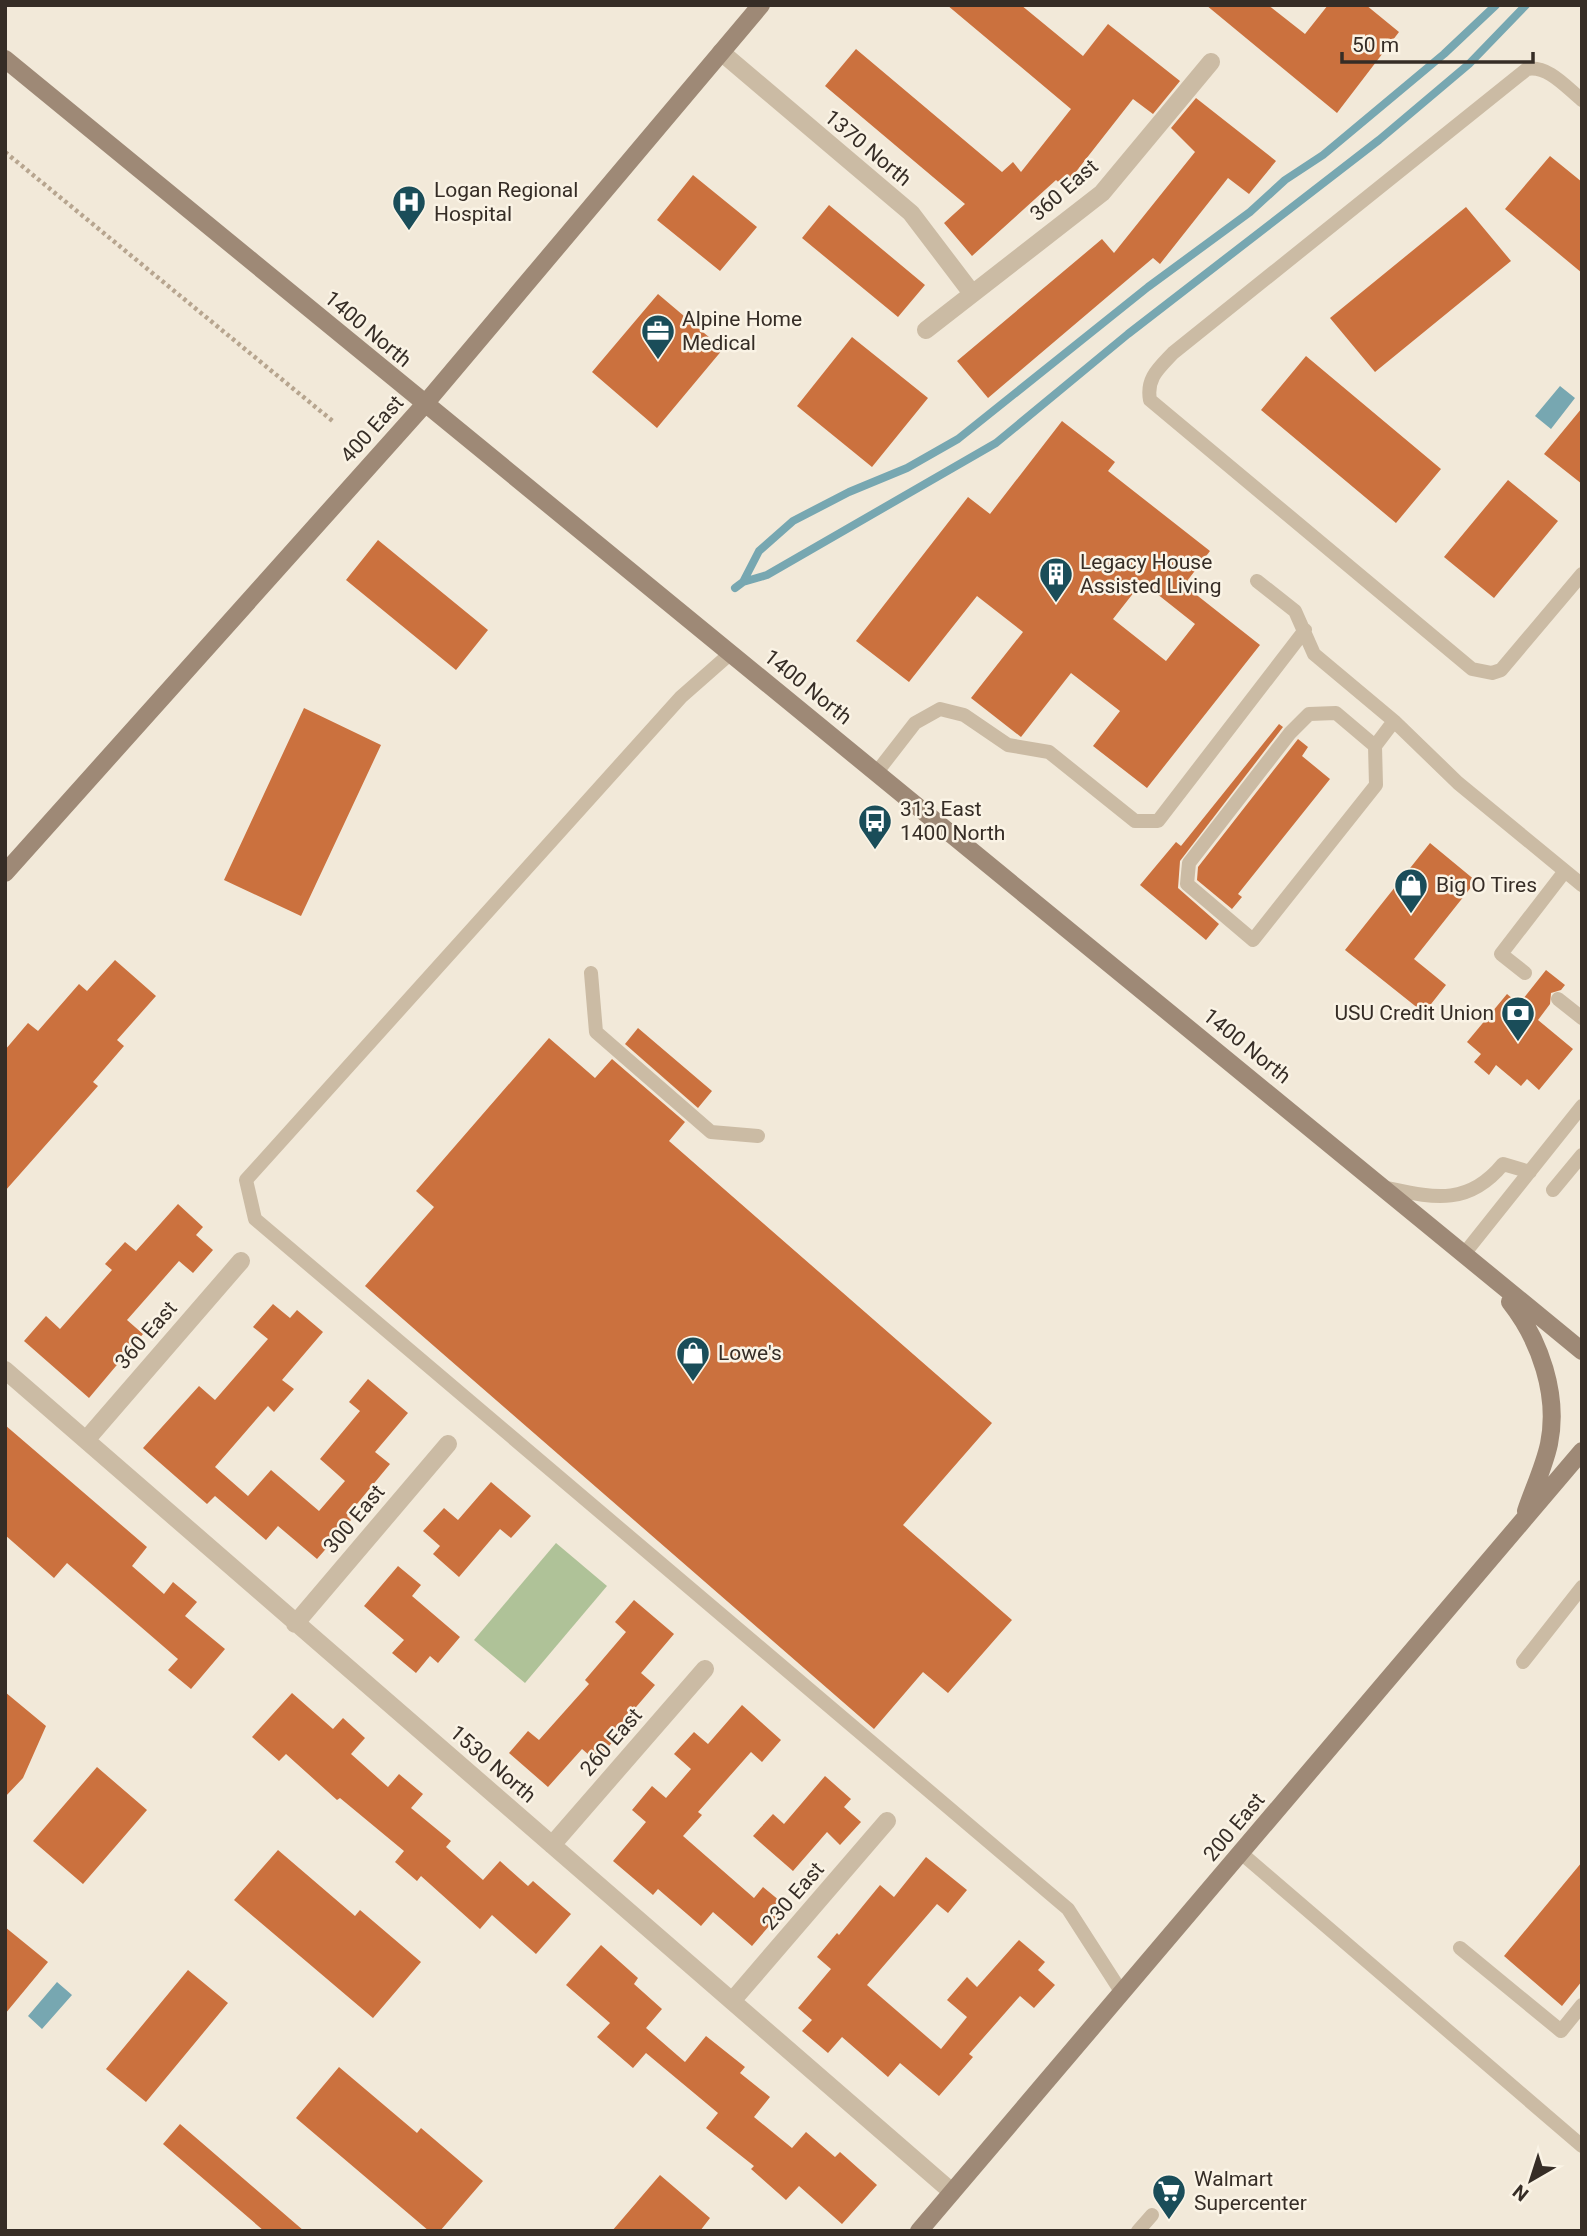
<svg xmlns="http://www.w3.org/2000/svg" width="1587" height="2236" font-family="Roboto,sans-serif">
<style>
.green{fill:#afc298}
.water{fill:#77a7b1}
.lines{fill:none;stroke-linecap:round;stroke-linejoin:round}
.stream{stroke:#77a7b1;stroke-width:8}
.building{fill:#cb713e;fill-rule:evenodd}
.path{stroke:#b7a58f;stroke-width:4.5;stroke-dasharray:3.5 3.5;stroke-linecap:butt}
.lane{stroke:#cbbba4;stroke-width:14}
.street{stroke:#cbbba4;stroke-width:18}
.secondary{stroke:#9e8976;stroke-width:18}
.labels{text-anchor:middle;stroke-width:5;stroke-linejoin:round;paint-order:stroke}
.street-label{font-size:21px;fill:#362d26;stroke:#faf3e5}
.poi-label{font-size:21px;fill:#362d26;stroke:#faf3e5;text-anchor:start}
</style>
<rect width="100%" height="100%" fill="#f2e9d9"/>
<!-- green -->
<path class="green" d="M 556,1543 L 607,1586 L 525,1683 L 474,1640 Z"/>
<!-- water -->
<path class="water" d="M 1560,386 L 1575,398 L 1551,429 L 1535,416 Z
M 57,1982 L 72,1995 L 42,2029 L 28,2016 Z"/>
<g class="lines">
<!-- stream -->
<path class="stream" d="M 743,582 L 759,551 L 793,521 L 849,492 L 907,468 L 958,439 L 1148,287 L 1250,212 L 1285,180 L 1323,155 L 1444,54 L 1496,5
M 735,588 L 743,582 L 767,575 L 996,443 L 1128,334 L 1379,140 L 1469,64 L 1526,5"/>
</g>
<!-- building -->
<path class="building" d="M 947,5 L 1021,5 L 1083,56 L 1108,24 L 1180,81 L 1153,114 L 1133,99 L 1064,187 L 1056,180 L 972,256 L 944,223 L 965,204 L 825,86 L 856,49 L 1002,172 L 1013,162 L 1021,172 L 1071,109 Z
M 1206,5 L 1268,5 L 1305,34 L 1328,5 L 1366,5 L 1399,32 L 1337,113 Z
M 1196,98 L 1276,161 L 1249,194 L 1228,178 L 1160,264 L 1153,258 L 988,398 L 957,361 L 1102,239 L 1114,253 L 1195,152 L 1171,128 Z
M 1550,156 L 1582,182 L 1582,273 L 1505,209 Z
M 693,175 L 757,227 L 720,271 L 657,220 Z
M 829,205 L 925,285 L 898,317 L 802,238 Z
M 1466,207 L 1511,261 L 1375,372 L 1330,318 Z
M 658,294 L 723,349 L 657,428 L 592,372 Z
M 852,337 L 928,398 L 872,467 L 797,406 Z
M 1306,356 L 1441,469 L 1396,523 L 1261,410 Z
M 1582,408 L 1582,484 L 1544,454 Z
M 1062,421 L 1115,462 L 1108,471 L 1210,551 L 1184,585 L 1260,645 L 1147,788 L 1093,746 L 1120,711 L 1071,673 L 1021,737 L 971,698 L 1023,632 L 977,596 L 909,682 L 856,641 L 968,497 L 990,514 ZM 1142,582 L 1195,624 L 1166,661 L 1113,619 Z
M 1508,480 L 1558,521 L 1494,598 L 1444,557 Z
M 378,540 L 488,630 L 456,670 L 346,580 Z
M 304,708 L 381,745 L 301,916 L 224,880 Z
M 1279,724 L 1283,727 L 1180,861 L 1178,888 L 1219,924 L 1206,940 L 1140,885 L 1176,842 L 1181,846 Z
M 1298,739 L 1308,747 L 1302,756 L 1330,779 L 1238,894 L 1242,897 L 1232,909 L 1197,880 L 1198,867 Z
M 1430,843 L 1476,881 L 1414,959 L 1446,985 L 1424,1013 L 1345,950 Z
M 115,960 L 156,996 L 117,1040 L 124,1046 L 93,1082 L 98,1086 L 5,1191 L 5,1050 L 28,1023 L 38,1031 L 79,984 L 87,991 Z
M 1546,970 L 1565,985 L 1561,990 L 1551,993 L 1550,1004 L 1538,1020 L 1573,1049 L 1539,1090 L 1527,1079 L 1521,1086 L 1496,1065 L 1489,1075 L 1474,1062 L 1481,1054 L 1467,1042 L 1507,994 L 1519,1004 Z
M 638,1028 L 712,1091 L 698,1108 L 625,1044 Z
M 549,1038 L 595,1078 L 612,1059 L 685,1122 L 669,1141 L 992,1423 L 903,1525 L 1012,1620 L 948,1693 L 923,1672 L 874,1729 L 365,1286 L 434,1207 L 416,1191 Z
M 178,1204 L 203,1227 L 196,1235 L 213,1250 L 193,1273 L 179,1261 L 127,1320 L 143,1334 L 89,1398 L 24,1341 L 46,1316 L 60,1329 L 112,1270 L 105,1264 L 125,1242 L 136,1251 Z
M 273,1304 L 290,1318 L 297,1310 L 323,1332 L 282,1380 L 294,1389 L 274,1412 L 268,1406 L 215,1467 L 248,1496 L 271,1470 L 319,1511 L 345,1481 L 320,1459 L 360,1411 L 349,1402 L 368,1379 L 408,1413 L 375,1452 L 390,1464 L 347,1516 L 351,1520 L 317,1559 L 278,1526 L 266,1540 L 215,1496 L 207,1504 L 143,1448 L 199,1386 L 215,1400 L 268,1339 L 253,1327 Z
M 5,1425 L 147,1547 L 132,1566 L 164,1594 L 173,1582 L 197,1602 L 185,1616 L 225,1649 L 191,1689 L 168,1670 L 178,1659 L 67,1563 L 54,1578 L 5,1535 Z
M 491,1482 L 531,1516 L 511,1538 L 500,1529 L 459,1577 L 433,1554 L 440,1546 L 423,1531 L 444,1508 L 458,1520 Z
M 398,1566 L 421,1585 L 412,1596 L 460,1637 L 438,1663 L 430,1656 L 416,1673 L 392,1653 L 404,1640 L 364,1606 Z
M 634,1600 L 674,1634 L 641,1673 L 655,1685 L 612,1735 L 616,1738 L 596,1761 L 582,1749 L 548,1787 L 509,1753 L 528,1731 L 539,1740 L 589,1684 L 585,1680 L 626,1632 L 615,1622 Z
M 5,1692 L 46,1726 L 23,1778 L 5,1797 Z
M 292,1693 L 333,1729 L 343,1718 L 365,1738 L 351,1754 L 388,1787 L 399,1774 L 423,1794 L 411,1808 L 451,1841 L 446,1847 L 483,1880 L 500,1861 L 528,1886 L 533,1881 L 571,1914 L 536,1954 L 492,1915 L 480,1929 L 421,1876 L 417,1881 L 395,1862 L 404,1851 L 340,1798 L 337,1800 L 286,1754 L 279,1761 L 252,1737 Z
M 742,1705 L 781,1740 L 762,1762 L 751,1752 L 698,1812 L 702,1815 L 683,1836 L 754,1898 L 763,1887 L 786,1906 L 752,1946 L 713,1912 L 701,1926 L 658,1889 L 653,1895 L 613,1861 L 646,1822 L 632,1810 L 652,1786 L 666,1798 L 691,1769 L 674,1754 L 694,1732 L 708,1744 Z
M 97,1767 L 147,1810 L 83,1884 L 33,1841 Z
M 825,1776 L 851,1799 L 844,1807 L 861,1822 L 840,1845 L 827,1832 L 793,1871 L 753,1836 L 773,1814 L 784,1824 Z
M 278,1850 L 355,1916 L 360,1910 L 421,1962 L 373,2018 L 234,1900 Z
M 926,1857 L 967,1890 L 948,1913 L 937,1904 L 867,1985 L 941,2049 L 967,2017 L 947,2000 L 967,1977 L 977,1987 L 1019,1940 L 1045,1962 L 1038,1970 L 1055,1985 L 1034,2008 L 1020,1996 L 969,2054 L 973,2057 L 939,2096 L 900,2063 L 888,2077 L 842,2037 L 828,2053 L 802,2031 L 812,2020 L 798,2008 L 831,1969 L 817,1957 L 837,1933 L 839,1935 L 880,1885 L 894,1897 Z
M 1582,1862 L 1582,1981 L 1562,2006 L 1504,1956 Z
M 5,1927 L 48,1962 L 5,2014 Z
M 601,1945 L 638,1978 L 634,1984 L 662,2009 L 646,2028 L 685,2062 L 706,2036 L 745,2067 L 740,2073 L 770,2097 L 754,2117 L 792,2148 L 806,2132 L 835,2157 L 840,2152 L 877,2185 L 842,2224 L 799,2186 L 786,2200 L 751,2169 L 754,2166 L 706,2128 L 718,2113 L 646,2053 L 633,2068 L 597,2037 L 610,2023 L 566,1985 Z
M 188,1970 L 228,2003 L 146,2102 L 106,2069 Z
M 339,2067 L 417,2133 L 421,2128 L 483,2181 L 440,2231 L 429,2231 L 296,2118 Z
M 180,2124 L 304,2231 L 264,2231 L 163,2144 Z
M 660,2175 L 710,2218 L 700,2231 L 612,2231 Z"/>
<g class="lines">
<!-- path -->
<path class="path" d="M 5,152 L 335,423"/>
<!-- lane -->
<path class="lane" d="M 1582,100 C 1566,87 1548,65 1527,69 L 1173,353 C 1159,368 1146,378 1150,400 L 1472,669 L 1492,673 L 1501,670 L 1582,574
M 1257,581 L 1295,611 L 1314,654 L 1394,721 L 1375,746
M 731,653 L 681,697 L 246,1180 L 255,1219 L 1068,1909 L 1122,1993
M 1336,713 L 1375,746 L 1376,785 L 1253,940 L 1187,884 L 1189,863 L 1290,733 L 1309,714 Z
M 1394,721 L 1458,783 L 1582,885
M 877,772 L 915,723 L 940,709 L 964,715 L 1008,745 L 1049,752 L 1135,821 L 1158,821 L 1305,630
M 591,973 L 596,1032 L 711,1132 L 758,1136
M 1525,973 L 1501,954 L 1565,871
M 1558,999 L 1582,1018
M 1382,1187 C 1431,1197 1467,1208 1503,1164 L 1530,1172
M 1553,1190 L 1582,1155
M 1464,1254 L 1582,1106
M 1523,1662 L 1582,1587
M 1241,1853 L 1582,2146
M 1460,1948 L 1561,2031 L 1582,2005
M 1138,2231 L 1152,2215"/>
<!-- street -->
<path class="street" d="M 721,52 L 911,213 L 971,292
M 926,330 L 1102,193 L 1211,62
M 5,1370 L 952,2192
M 86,1440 L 241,1261
M 295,1624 L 448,1444
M 552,1845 L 705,1669
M 732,2001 L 887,1821"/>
<!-- secondary -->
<path class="secondary" d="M 5,59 L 1582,1351
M 5,873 L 424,405 L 761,5
M 1510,1302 C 1540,1340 1559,1395 1549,1444 C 1544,1467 1533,1490 1526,1511
M 919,2231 L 1582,1451"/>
</g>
<!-- icons -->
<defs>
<g id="hospital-pin" transform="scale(1.75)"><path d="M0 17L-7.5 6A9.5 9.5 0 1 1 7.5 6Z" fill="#1a4d59" stroke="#faf3e5"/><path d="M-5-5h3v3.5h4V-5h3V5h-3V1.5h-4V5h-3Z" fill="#fff"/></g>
<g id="office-pin" transform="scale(1.75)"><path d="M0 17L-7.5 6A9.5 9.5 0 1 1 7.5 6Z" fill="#1a4d59" stroke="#faf3e5"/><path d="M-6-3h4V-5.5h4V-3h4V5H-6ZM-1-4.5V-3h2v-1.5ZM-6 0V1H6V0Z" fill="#fff"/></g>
<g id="building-pin" transform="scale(1.75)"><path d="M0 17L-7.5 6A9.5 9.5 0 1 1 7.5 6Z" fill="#1a4d59" stroke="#faf3e5"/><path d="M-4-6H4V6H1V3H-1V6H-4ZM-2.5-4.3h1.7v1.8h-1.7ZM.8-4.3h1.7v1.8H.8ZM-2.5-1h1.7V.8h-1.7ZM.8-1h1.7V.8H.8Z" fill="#fff"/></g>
<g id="bus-pin" transform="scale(1.75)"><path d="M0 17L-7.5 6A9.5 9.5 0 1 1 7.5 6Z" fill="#1a4d59" stroke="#faf3e5"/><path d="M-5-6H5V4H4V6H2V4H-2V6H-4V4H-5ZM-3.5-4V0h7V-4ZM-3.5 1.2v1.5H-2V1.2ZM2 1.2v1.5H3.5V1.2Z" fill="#fff"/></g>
<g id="shop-pin" transform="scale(1.75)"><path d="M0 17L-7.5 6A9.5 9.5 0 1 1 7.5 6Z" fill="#1a4d59" stroke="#faf3e5"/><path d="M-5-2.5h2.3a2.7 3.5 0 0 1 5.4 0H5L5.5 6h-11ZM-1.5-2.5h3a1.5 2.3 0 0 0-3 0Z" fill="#fff"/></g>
<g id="bank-pin" transform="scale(1.75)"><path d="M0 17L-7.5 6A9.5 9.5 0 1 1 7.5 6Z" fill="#1a4d59" stroke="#faf3e5"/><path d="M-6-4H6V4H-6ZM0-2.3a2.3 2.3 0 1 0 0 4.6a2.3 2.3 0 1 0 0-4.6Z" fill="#fff"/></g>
<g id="supermarket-pin" transform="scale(1.75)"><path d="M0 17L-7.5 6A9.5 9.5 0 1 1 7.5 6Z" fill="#1a4d59" stroke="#faf3e5"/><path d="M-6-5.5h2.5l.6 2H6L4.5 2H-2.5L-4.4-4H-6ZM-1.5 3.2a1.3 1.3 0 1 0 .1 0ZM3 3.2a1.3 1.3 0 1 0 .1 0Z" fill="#fff"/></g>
</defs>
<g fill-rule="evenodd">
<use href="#hospital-pin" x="409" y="202"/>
<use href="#office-pin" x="658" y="331"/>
<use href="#building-pin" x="1056" y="574"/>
<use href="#bus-pin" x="875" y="821"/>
<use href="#shop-pin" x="1411" y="885"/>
<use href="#bank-pin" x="1518" y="1013"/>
<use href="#shop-pin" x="693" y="1353"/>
<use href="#supermarket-pin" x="1169" y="2191"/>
</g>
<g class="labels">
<!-- street labels -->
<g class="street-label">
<text transform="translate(868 148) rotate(40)" y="7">1370 North</text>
<text transform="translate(1064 190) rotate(-41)" y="7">360 East</text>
<text transform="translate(368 329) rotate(40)" y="7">1400 North</text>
<text transform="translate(372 429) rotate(-48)" y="7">400 East</text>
<text transform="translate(808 687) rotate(39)" y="7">1400 North</text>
<text transform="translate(1247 1046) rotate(39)" y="7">1400 North</text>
<text transform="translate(146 1335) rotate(-49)" y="7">360 East</text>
<text transform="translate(354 1519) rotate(-50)" y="7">300 East</text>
<text transform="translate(611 1742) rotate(-49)" y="7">260 East</text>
<text transform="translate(493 1764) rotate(41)" y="7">1530 North</text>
<text transform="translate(1234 1827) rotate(-50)" y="7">200 East</text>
<text transform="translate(793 1896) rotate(-49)" y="7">230 East</text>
</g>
<!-- poi labels -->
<g class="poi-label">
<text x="434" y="197">Logan Regional<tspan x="434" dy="24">Hospital</tspan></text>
<text x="682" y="326">Alpine Home<tspan x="682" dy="24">Medical</tspan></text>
<text x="1080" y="569">Legacy House<tspan x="1080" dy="24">Assisted Living</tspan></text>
<text x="900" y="816">313 East<tspan x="900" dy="24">1400 North</tspan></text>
<text x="1436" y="892">Big O Tires</text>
<text x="1494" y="1020" text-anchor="end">USU Credit Union</text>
<text x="718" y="1360">Lowe's</text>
<text x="1194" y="2186">Walmart<tspan x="1194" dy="24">Supercenter</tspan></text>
</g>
</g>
<!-- border -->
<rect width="1587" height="2236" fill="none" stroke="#362d26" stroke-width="14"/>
<!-- north arrow -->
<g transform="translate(1531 2180) rotate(219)" stroke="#faf3e5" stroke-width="5" paint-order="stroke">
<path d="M0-5L12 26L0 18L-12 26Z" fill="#362d26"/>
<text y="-10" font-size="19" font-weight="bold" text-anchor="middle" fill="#362d26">N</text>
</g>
<!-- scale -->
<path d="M1342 52v10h191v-10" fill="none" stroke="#362d26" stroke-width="3.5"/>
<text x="1352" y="52" font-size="21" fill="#362d26" stroke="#faf3e5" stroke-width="5" paint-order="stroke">50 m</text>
</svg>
